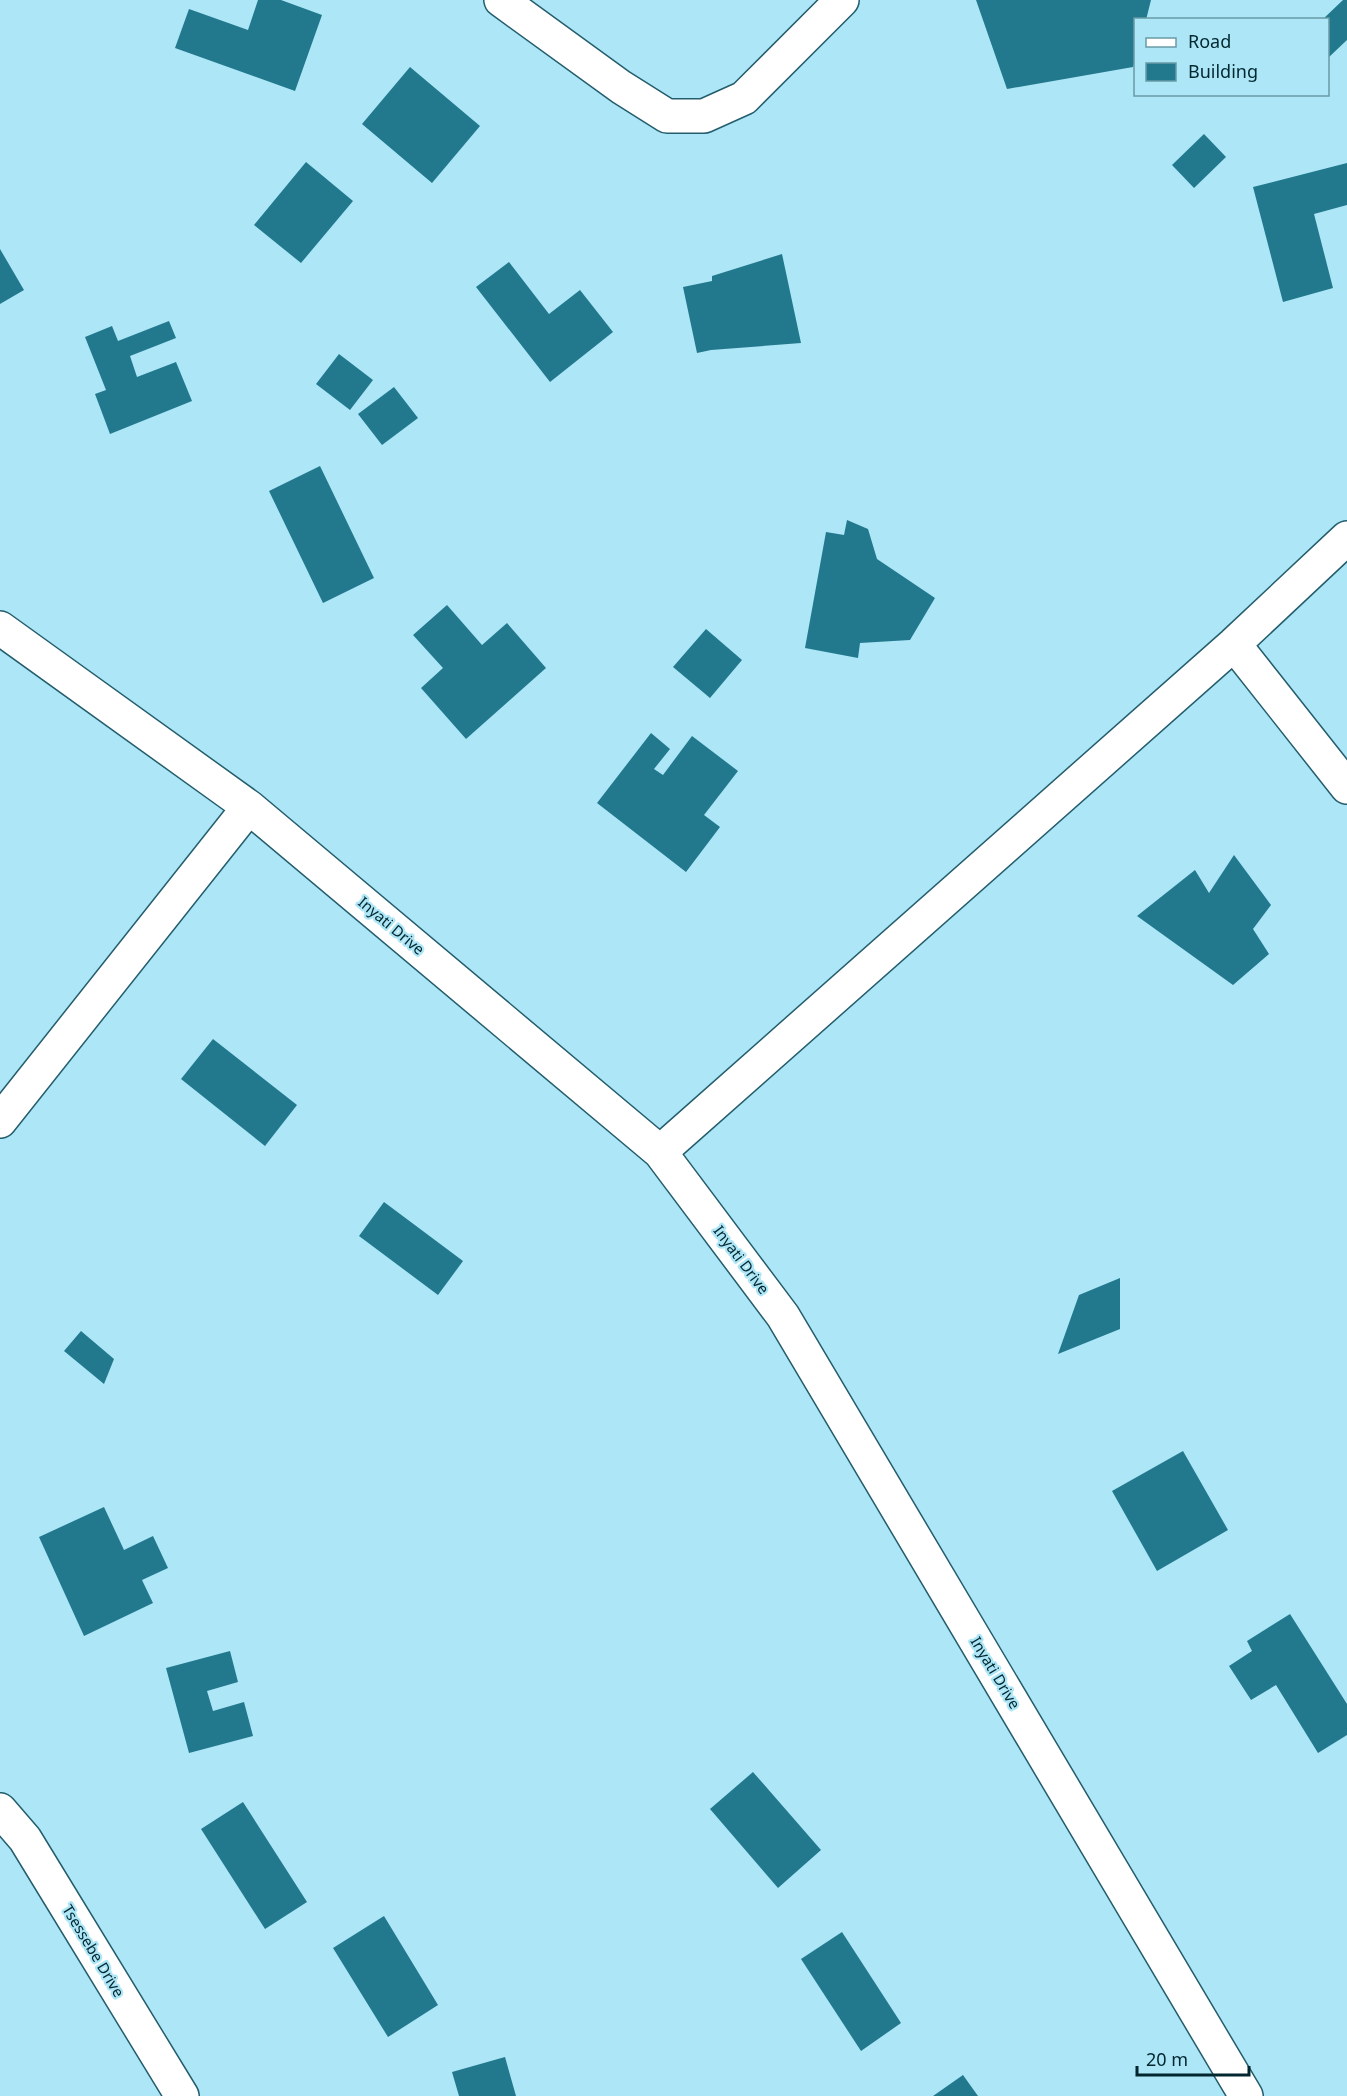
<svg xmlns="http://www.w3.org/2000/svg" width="1347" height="2096" font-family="'Noto Sans',sans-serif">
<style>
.building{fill:#22798d}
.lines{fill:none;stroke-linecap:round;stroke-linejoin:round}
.minor-casing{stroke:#245d6c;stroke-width:36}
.minor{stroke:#fff;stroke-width:33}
.labels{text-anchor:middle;stroke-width:4.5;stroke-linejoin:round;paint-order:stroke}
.street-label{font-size:15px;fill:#03272f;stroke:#ace6f7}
</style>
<rect width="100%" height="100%" fill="#ace6f7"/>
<!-- building -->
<path class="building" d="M 258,0 L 281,0 L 322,15 L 295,91 L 175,48 L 189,9 L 248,30 Z
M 976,0 L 1151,0 L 1146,20 L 1136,20 L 1136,57 L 1133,67 L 1007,89 Z
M 1343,0 L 1347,0 L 1347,40 L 1328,58 L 1328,20 L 1322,20 Z
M 410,67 L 480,126 L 432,183 L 362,124 Z
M 1204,134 L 1226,157 L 1194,188 L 1172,165 Z
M 306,162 L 353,201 L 301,263 L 254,225 Z
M 1347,163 L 1347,205 L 1314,214 L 1333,288 L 1283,302 L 1253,187 Z
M 0,249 L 24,290 L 0,304 Z
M 782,254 L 801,343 L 711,350 L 697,353 L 683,287 L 712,281 L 712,276 Z
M 509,262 L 549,314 L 580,290 L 613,332 L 550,382 L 476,287 Z
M 169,321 L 176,338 L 130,356 L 137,377 L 176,362 L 192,401 L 110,434 L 95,394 L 106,390 L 85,337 L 112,326 L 118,341 Z
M 339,354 L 373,380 L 350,410 L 316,384 Z
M 394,387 L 418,418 L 382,445 L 358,414 Z
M 320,466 L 374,578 L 323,603 L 269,491 Z
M 847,520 L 868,529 L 877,559 L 935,598 L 910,640 L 860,643 L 858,658 L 805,648 L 826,532 L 844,535 Z
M 447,605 L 482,645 L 507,623 L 546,668 L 466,739 L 421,688 L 443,668 L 413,635 Z
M 706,629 L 742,660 L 710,698 L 673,667 Z
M 651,733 L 670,749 L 654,769 L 663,775 L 692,736 L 738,771 L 704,815 L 720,827 L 686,872 L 597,803 Z
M 1234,855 L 1271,905 L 1253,929 L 1269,954 L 1233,985 L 1137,916 L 1195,870 L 1209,893 Z
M 213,1039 L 297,1105 L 265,1146 L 181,1079 Z
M 384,1202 L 463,1261 L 438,1295 L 359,1236 Z
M 1120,1278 L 1120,1329 L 1058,1354 L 1079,1295 Z
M 81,1331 L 114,1359 L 104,1384 L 64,1351 Z
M 1183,1451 L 1228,1530 L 1157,1571 L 1112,1491 Z
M 104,1507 L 124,1550 L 153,1536 L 168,1568 L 142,1580 L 153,1603 L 84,1636 L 39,1537 Z
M 1290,1614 L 1347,1704 L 1347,1735 L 1318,1753 L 1276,1685 L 1251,1700 L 1229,1666 L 1252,1651 L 1247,1641 Z
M 230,1651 L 238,1682 L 207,1691 L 213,1711 L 244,1702 L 253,1736 L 189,1753 L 166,1668 Z
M 753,1772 L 821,1850 L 778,1888 L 710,1809 Z
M 243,1802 L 307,1902 L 265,1929 L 201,1829 Z
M 384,1916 L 438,2005 L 388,2037 L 333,1948 Z
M 842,1932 L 901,2023 L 861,2051 L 801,1959 Z
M 505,2057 L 516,2096 L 459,2096 L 452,2072 Z
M 963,2075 L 978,2096 L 933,2096 Z"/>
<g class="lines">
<!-- minor casing -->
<g class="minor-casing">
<path id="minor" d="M 501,0 L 621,87 L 667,116 L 704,116 L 744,98 L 842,0
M 0,628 L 249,807 L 660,1152 L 783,1316 L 1246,2096
M 1234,644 L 1347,787
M 0,1121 L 249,807
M 660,1152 L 1234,644 L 1347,538
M 0,1810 L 25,1839 L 182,2096"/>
</g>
<!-- minor -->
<use href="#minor" class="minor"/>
</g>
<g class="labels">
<!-- street labels -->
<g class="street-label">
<text transform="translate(391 926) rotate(40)" y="5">Inyati Drive</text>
<text transform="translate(741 1260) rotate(53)" y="5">Inyati Drive</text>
<text transform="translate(995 1673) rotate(59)" y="5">Inyati Drive</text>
<text transform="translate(93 1951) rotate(59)" y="5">Tsessebe Drive</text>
</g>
</g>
<!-- legend -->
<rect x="1134" y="18" width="195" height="78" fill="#ace6f7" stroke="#689aa7" stroke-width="1.5"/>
<rect x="1146" y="38" width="30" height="9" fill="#ffffff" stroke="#689aa7" stroke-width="1.5"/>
<text x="1188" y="48" font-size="18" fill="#03272f">Road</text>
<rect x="1146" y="63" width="30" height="18" fill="#22798d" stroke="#689aa7" stroke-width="1.5"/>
<text x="1188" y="78" font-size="18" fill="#03272f">Building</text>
<!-- scale -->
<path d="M1137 2066v9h112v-9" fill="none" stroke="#03272f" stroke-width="3"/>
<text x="1146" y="2066" font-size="18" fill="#03272f" stroke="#ace6f7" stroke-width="4.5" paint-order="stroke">20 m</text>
</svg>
